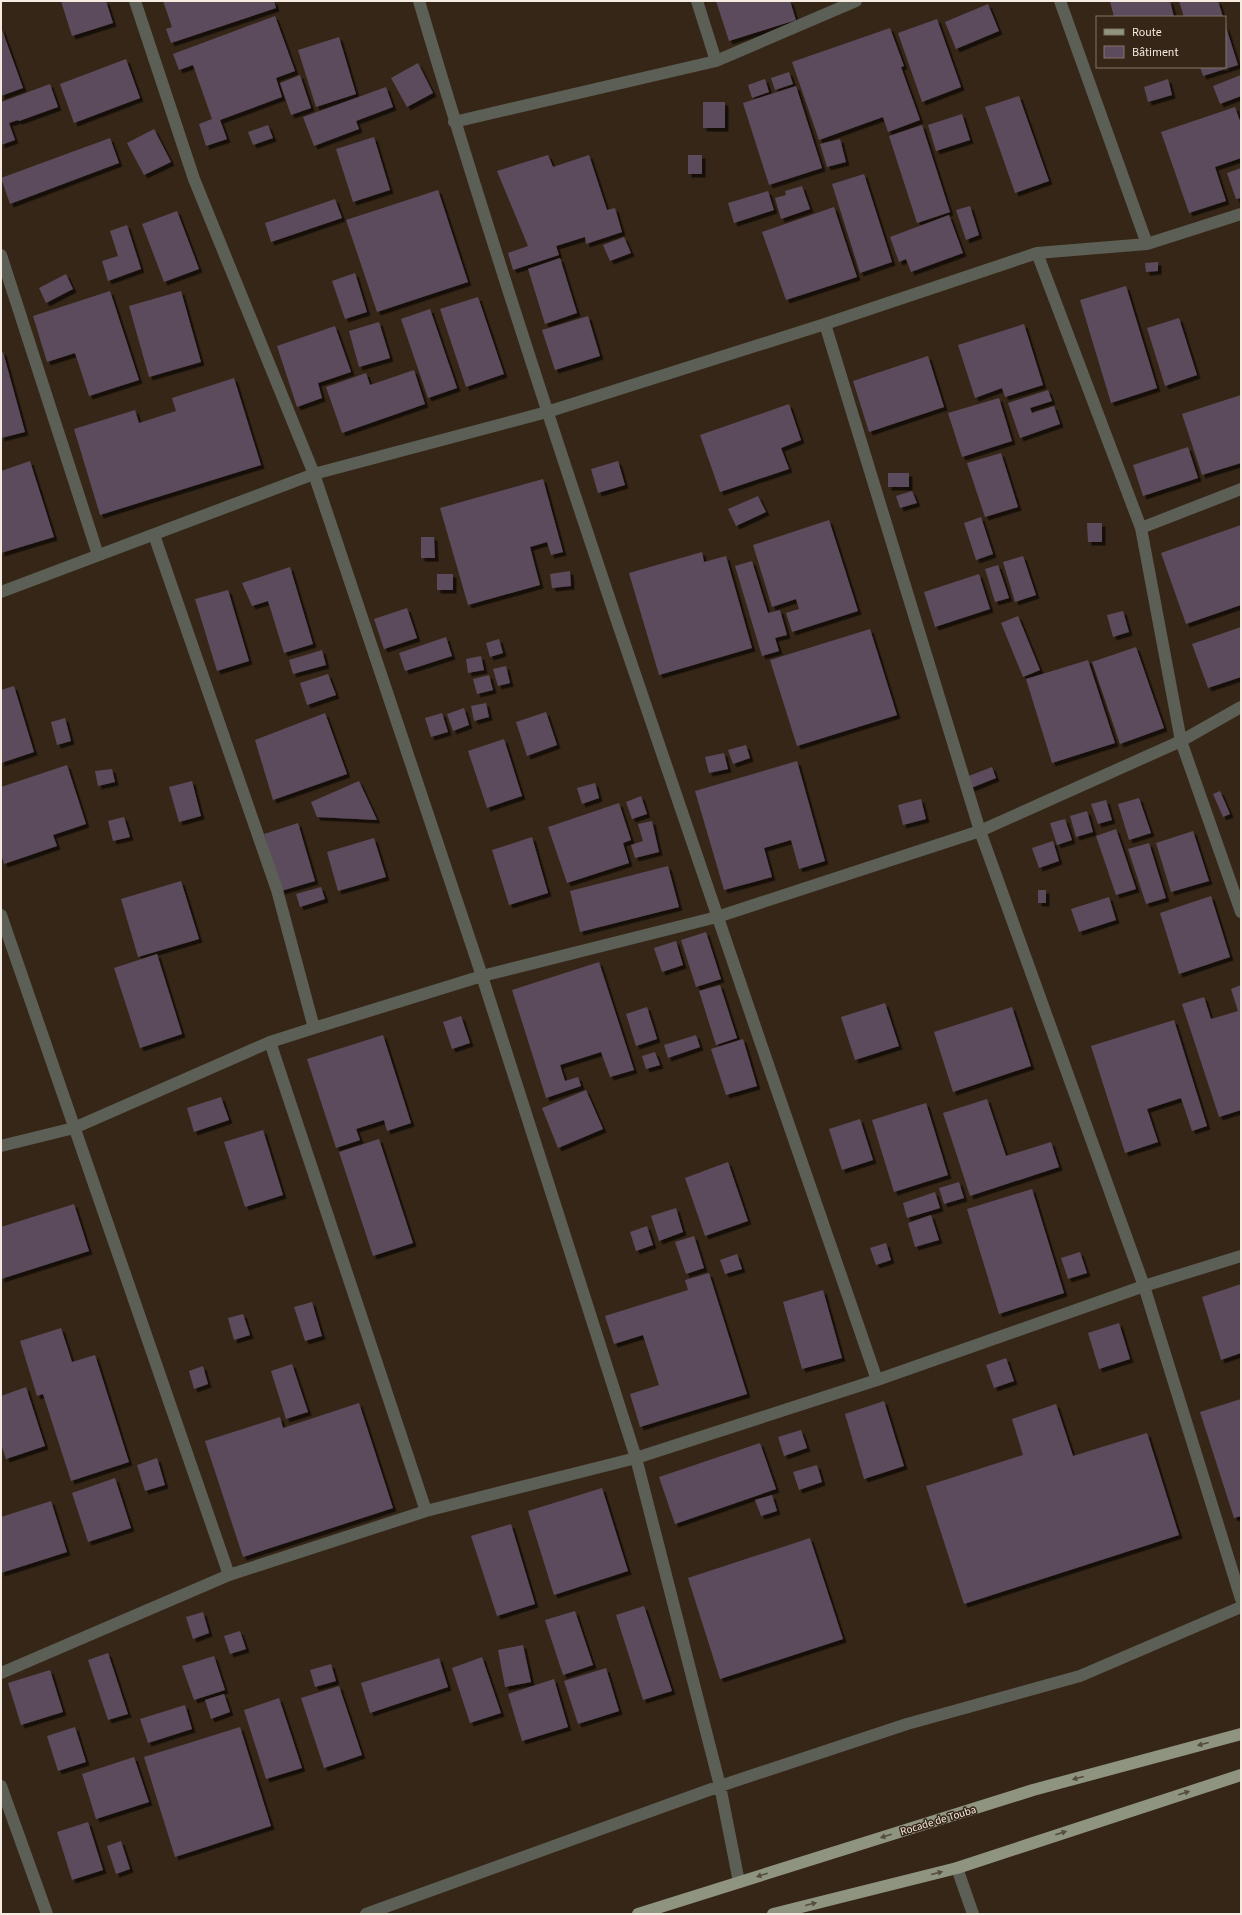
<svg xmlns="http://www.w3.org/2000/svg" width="1242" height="1915" font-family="'Source Sans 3',sans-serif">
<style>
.building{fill:#5c4b5c;filter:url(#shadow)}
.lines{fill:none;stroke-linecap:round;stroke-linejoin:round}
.street{stroke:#5c5f55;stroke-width:12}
.primary{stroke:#8e9480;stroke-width:12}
.oneway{fill:#554c3c}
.labels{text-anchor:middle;stroke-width:3;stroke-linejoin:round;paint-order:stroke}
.street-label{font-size:11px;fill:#f6ebe1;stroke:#362617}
</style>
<defs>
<filter id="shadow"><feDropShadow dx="3.5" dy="3.5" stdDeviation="0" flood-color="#0009"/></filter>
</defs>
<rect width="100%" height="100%" fill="#362617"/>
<!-- building -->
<path class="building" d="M 61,1 L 106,1 L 113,23 L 72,36 Z
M 163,1 L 274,1 L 276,8 L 171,43 L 166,29 L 172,27 Z
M 716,1 L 790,1 L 796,20 L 729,41 Z
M 1110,1 L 1170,1 L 1174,17 L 1114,17 Z
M 1179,1 L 1218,1 L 1223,17 L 1184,17 Z
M 988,4 L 999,31 L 956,49 L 945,22 Z
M 275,16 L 295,71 L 276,78 L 282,97 L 220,120 L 227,139 L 206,146 L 199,124 L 212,119 L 193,65 L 179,70 L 173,54 Z
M 937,19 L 961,87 L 922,102 L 898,33 Z
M 1225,24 L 1238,65 L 1203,76 L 1200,67 L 1225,67 Z
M 1,27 L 23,88 L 1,96 Z
M 890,28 L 904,66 L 901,67 L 920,120 L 888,132 L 883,117 L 819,140 L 792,62 Z
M 339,37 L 356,94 L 316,107 L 298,50 Z
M 126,59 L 140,98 L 74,123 L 60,84 Z
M 418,63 L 433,93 L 407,107 L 391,78 Z
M 789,72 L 793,84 L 775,90 L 771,78 Z
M 300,75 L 311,108 L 291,115 L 280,83 Z
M 1241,75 L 1241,96 L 1220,104 L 1213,86 Z
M 765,79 L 769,92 L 752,98 L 748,85 Z
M 1168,79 L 1172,95 L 1148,102 L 1144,87 Z
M 50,84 L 58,107 L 19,121 L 18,120 L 9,123 L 15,140 L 1,145 L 1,102 Z
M 796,86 L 822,168 L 769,185 L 743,103 Z
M 386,87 L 393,107 L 356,121 L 359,129 L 314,146 L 303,117 Z
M 1019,96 L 1049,181 L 1015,193 L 985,107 Z
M 703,102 L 725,102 L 725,128 L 703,128 Z
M 1235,107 L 1241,124 L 1241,158 L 1215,167 L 1226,201 L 1189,213 L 1161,132 Z
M 962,114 L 970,140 L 936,151 L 928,125 Z
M 268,125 L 273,138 L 253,145 L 248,132 Z
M 922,125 L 950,212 L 917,223 L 889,136 Z
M 154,129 L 171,162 L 144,175 L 127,143 Z
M 374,137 L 390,190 L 353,202 L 336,149 Z
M 110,138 L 119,163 L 10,204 L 1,178 Z
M 840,139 L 846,162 L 827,167 L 820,144 Z
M 548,155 L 553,167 L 589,155 L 607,210 L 615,208 L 622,232 L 586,244 L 585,237 L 556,246 L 559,255 L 513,270 L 508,253 L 528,246 L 497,171 Z
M 688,155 L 702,155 L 702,174 L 688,174 Z
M 1241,168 L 1241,198 L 1236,199 L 1227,173 Z
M 864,174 L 892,262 L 860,273 L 832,184 Z
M 802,186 L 810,209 L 781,219 L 775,198 L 786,195 L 785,191 Z
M 438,190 L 468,282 L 377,312 L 346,220 Z
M 768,191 L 774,210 L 734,223 L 728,203 Z
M 335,199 L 342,218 L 271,242 L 265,223 Z
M 970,206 L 979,235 L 966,240 L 956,210 Z
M 834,207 L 857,277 L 786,300 L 762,232 Z
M 177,211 L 199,269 L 164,282 L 142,224 Z
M 949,215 L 963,253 L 911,272 L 906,259 L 899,262 L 890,237 Z
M 127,225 L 141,269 L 108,281 L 102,261 L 118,256 L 110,231 Z
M 624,237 L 631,253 L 610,261 L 603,245 Z
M 560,258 L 577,313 L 545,324 L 528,269 Z
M 1158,262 L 1158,271 L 1146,272 L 1145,263 Z
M 355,273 L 367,312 L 345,319 L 332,281 Z
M 66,274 L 73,289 L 46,303 L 39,288 Z
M 1126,286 L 1157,388 L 1111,403 L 1080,300 Z
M 110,291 L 139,380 L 89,396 L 75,353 L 47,362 L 33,316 Z
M 181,291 L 201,362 L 149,377 L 129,306 Z
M 478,297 L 504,374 L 466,387 L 440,309 Z
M 430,309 L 457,388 L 428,398 L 401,319 Z
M 588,316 L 600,356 L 555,370 L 542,330 Z
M 1179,318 L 1197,375 L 1165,386 L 1147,328 Z
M 379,322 L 390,358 L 359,367 L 349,331 Z
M 1024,324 L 1043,385 L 1005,397 L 1002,388 L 975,398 L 958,345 Z
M 335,326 L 351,372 L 318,383 L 322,398 L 297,407 L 277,346 Z
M 1,352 L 3,352 L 25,432 L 1,438 Z
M 928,356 L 944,407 L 869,432 L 853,381 Z
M 414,370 L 425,404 L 342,433 L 326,387 L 366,373 L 370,385 Z
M 234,378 L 261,465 L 100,515 L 74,429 L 135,410 L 139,423 L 176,411 L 172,398 Z
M 1048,390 L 1052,401 L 1030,408 L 1032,413 L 1054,406 L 1060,424 L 1020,438 L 1008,403 Z
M 1241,395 L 1241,463 L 1202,475 L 1182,414 Z
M 999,398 L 1012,441 L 962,457 L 948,413 Z
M 789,404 L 801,440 L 781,448 L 789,469 L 720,492 L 700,435 Z
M 1188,447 L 1198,478 L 1143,496 L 1133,465 Z
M 1001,453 L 1018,507 L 985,517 L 967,463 Z
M 30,461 L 54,537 L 1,553 L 1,471 Z
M 618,461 L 625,485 L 598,493 L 591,469 Z
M 888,473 L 909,473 L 909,487 L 888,487 Z
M 543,479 L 563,552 L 551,555 L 547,542 L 530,547 L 540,585 L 468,605 L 440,508 Z
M 912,491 L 917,503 L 900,508 L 896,496 Z
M 758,496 L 766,512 L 736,526 L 728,509 Z
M 981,517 L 993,554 L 976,560 L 964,523 Z
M 829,520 L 858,611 L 792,632 L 786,613 L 799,609 L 796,599 L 772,607 L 753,545 Z
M 1087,523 L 1102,523 L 1102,542 L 1088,542 Z
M 1241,525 L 1241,605 L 1186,624 L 1161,553 Z
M 421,537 L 434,537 L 435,558 L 421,558 Z
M 702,552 L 704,562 L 726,556 L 752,648 L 659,675 L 629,573 Z
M 1023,556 L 1036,595 L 1015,602 L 1003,562 Z
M 752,561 L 768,613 L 780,610 L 787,635 L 775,638 L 779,651 L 762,656 L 735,566 Z
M 998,565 L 1009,598 L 995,602 L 985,569 Z
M 290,567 L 313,644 L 284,653 L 268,601 L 252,606 L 242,583 Z
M 570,571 L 571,586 L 552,588 L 550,574 Z
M 437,574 L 453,574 L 453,590 L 437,590 Z
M 979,574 L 990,609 L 935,627 L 924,592 Z
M 228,590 L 249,661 L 217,671 L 195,599 Z
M 407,608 L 417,638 L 384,649 L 374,619 Z
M 1123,611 L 1129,632 L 1113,637 L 1107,615 Z
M 1018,616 L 1040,670 L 1023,677 L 1001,623 Z
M 1241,627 L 1241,677 L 1208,688 L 1192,644 Z
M 870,629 L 897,715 L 797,746 L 770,660 Z
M 446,637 L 452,656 L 405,671 L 399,653 Z
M 499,639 L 503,653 L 490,657 L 486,643 Z
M 1136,647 L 1164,728 L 1120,744 L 1092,662 Z
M 322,650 L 326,665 L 293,674 L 289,660 Z
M 481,656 L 484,670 L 468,673 L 466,659 Z
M 1088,660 L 1115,743 L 1052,763 L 1026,679 Z
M 506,666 L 510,683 L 498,686 L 493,669 Z
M 328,674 L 336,695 L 307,705 L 300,683 Z
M 489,675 L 493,690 L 477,694 L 473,679 Z
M 14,686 L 34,752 L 1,763 L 1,690 Z
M 486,703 L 489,717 L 474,721 L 471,706 Z
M 464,708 L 469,725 L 453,731 L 447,714 Z
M 546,712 L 557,745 L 527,756 L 516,722 Z
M 325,713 L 347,774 L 273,800 L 255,740 Z
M 442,713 L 448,732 L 431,737 L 425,718 Z
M 65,718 L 71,741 L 57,745 L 51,722 Z
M 504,739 L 522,796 L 487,808 L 468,751 Z
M 746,745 L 750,758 L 733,764 L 728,750 Z
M 724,753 L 728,769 L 709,773 L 705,757 Z
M 797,761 L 825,861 L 799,869 L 791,840 L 764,848 L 772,877 L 724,890 L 695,791 Z
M 67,765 L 86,824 L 53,835 L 57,846 L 4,864 L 1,854 L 1,787 Z
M 992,767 L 996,778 L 971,788 L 966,777 Z
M 112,769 L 115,782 L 98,786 L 95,771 Z
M 192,781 L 201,816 L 179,822 L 169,787 Z
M 359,781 L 377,820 L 317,817 L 311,802 Z
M 595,783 L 599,798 L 582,804 L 577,788 Z
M 1220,791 L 1230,814 L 1223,817 L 1213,794 Z
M 641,796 L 647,814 L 632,819 L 626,802 Z
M 1139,798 L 1151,833 L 1129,840 L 1118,804 Z
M 921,799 L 926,819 L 903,825 L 898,805 Z
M 1106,800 L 1112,820 L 1098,824 L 1091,804 Z
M 619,803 L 631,840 L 623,843 L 629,863 L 567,883 L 548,827 Z
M 1087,811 L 1093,832 L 1076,837 L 1070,816 Z
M 124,817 L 130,837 L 113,841 L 108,821 Z
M 1065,819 L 1072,840 L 1057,845 L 1050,823 Z
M 652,821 L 659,852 L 635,858 L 631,845 L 643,841 L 638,824 Z
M 298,823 L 315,881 L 281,891 L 264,834 Z
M 1116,829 L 1136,889 L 1116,895 L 1096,836 Z
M 1193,831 L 1209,881 L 1171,892 L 1156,843 Z
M 532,837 L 548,893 L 509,905 L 492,850 Z
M 374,838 L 386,877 L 338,891 L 327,852 Z
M 1053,841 L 1059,861 L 1039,868 L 1032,848 Z
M 1149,843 L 1166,898 L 1146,904 L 1128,849 Z
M 668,866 L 679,907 L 580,932 L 570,891 Z
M 181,881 L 199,939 L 138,957 L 121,899 Z
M 321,887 L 325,899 L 300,907 L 296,894 Z
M 1038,890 L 1046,890 L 1046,903 L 1038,903 Z
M 1211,896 L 1230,957 L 1179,974 L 1160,913 Z
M 1109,897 L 1116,920 L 1079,932 L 1071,909 Z
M 706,932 L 721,979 L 696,987 L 681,940 Z
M 676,941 L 683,965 L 662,972 L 654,948 Z
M 157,954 L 182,1034 L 140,1048 L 114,968 Z
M 599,962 L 634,1070 L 610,1077 L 601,1052 L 560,1065 L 565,1081 L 578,1077 L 581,1086 L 546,1098 L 512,990 Z
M 720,985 L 737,1038 L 716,1045 L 699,991 Z
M 1241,985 L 1241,1110 L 1219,1117 L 1182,1004 L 1204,997 L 1211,1019 L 1238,1011 L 1231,989 Z
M 885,1003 L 899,1046 L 855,1060 L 841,1017 Z
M 647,1007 L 657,1039 L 636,1046 L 626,1014 Z
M 1012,1007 L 1031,1066 L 953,1092 L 934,1032 Z
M 461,1016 L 470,1043 L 452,1049 L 443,1022 Z
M 1174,1020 L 1207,1126 L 1192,1131 L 1181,1098 L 1147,1109 L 1158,1142 L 1125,1153 L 1091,1046 Z
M 383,1035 L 411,1123 L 387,1131 L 384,1120 L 356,1129 L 360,1140 L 336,1148 L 307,1059 Z
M 696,1035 L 700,1047 L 668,1058 L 664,1045 Z
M 743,1039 L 757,1086 L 726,1095 L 711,1049 Z
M 655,1052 L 660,1065 L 646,1069 L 642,1056 Z
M 586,1090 L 603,1129 L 558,1148 L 542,1108 Z
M 221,1097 L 229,1120 L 194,1132 L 187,1108 Z
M 987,1099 L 1006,1156 L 1051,1142 L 1059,1167 L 970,1196 L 943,1113 Z
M 926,1103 L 948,1175 L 894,1192 L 872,1120 Z
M 860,1119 L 873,1160 L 842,1170 L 829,1129 Z
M 263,1130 L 283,1195 L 245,1207 L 224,1142 Z
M 379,1139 L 413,1243 L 373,1256 L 339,1152 Z
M 728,1162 L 748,1221 L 705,1236 L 685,1178 Z
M 959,1182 L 964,1198 L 944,1204 L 939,1188 Z
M 1032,1189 L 1064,1293 L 999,1314 L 967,1209 Z
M 935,1192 L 940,1208 L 907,1218 L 903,1203 Z
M 74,1204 L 89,1251 L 1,1279 L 1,1227 Z
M 676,1208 L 683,1232 L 659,1241 L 651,1216 Z
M 931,1215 L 939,1240 L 915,1247 L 908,1223 Z
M 647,1226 L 653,1245 L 636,1251 L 630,1232 Z
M 694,1236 L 704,1268 L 686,1274 L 675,1242 Z
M 886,1243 L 891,1260 L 876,1265 L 870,1248 Z
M 1080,1252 L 1087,1273 L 1068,1279 L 1061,1258 Z
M 737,1254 L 742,1269 L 725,1274 L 720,1260 Z
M 709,1273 L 747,1394 L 640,1427 L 630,1394 L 659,1385 L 643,1335 L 614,1344 L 605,1316 L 688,1290 L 685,1280 Z
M 1241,1284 L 1241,1353 L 1221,1360 L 1202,1297 Z
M 823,1290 L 842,1358 L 802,1369 L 783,1302 Z
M 312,1302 L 322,1336 L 305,1341 L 294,1307 Z
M 243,1314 L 250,1335 L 234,1340 L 228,1318 Z
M 1119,1323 L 1130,1359 L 1099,1369 L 1088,1333 Z
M 61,1328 L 72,1362 L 95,1355 L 129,1462 L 71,1481 L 43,1394 L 37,1396 L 20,1341 Z
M 1006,1358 L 1014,1381 L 994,1388 L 986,1365 Z
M 292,1364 L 308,1412 L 286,1419 L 271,1371 Z
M 203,1366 L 208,1384 L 194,1389 L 189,1371 Z
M 26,1387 L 45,1446 L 6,1459 L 1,1444 L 1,1396 Z
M 1241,1399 L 1241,1516 L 1234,1518 L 1200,1412 Z
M 884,1401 L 904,1466 L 864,1479 L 845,1414 Z
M 359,1403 L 393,1508 L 243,1557 L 205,1441 L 280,1417 L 283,1428 Z
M 1056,1404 L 1073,1456 L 1147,1433 L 1179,1535 L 964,1604 L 926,1486 L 1023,1455 L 1012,1419 Z
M 801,1430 L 807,1448 L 784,1456 L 778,1437 Z
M 760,1443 L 776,1489 L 675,1524 L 659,1477 Z
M 157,1458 L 165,1485 L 145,1491 L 137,1465 Z
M 817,1465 L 822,1482 L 799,1490 L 793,1472 Z
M 115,1478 L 131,1528 L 88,1542 L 72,1493 Z
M 602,1488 L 628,1571 L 554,1595 L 528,1511 Z
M 772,1495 L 777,1511 L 761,1516 L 755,1500 Z
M 51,1501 L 67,1552 L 1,1573 L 1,1517 Z
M 511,1524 L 535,1604 L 497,1616 L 471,1536 Z
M 810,1538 L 843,1639 L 720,1679 L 688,1578 Z
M 644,1606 L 672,1691 L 643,1700 L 616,1615 Z
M 575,1611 L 593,1665 L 563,1675 L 545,1620 Z
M 203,1612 L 209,1633 L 193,1639 L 186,1617 Z
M 240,1631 L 246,1649 L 230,1654 L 224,1636 Z
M 523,1645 L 531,1682 L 505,1687 L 498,1650 Z
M 108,1653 L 128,1714 L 108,1720 L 88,1660 Z
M 214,1656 L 225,1690 L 194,1700 L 182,1666 Z
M 482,1657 L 501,1713 L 470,1723 L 452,1668 Z
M 439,1658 L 448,1687 L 370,1713 L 361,1683 Z
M 331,1664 L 336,1681 L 315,1687 L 310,1670 Z
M 606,1668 L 619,1711 L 578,1724 L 564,1681 Z
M 50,1670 L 63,1712 L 21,1725 L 8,1683 Z
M 554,1679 L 568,1727 L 522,1741 L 508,1694 Z
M 339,1686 L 362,1755 L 324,1768 L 301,1698 Z
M 224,1694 L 230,1712 L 211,1719 L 205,1700 Z
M 279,1698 L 302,1768 L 266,1779 L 244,1710 Z
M 185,1705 L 192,1729 L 148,1743 L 140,1719 Z
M 75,1727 L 86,1762 L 58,1771 L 47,1736 Z
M 240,1727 L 271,1826 L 175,1857 L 144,1757 Z
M 134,1757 L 149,1802 L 96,1819 L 82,1774 Z
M 88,1822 L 103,1870 L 72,1880 L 57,1832 Z
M 121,1841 L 130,1869 L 116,1874 L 107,1846 Z"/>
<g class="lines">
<!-- street -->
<path class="street" d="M 135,1 L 194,179 L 314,474 L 482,976 L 636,1458 L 720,1786 L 739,1882
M 419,1 C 481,211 549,419 619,627 C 704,879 790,1129 877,1380
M 697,1 L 716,61
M 1060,1 L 1147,244
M 454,122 L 716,61 L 856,1
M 1037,253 L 1141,528 L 1181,741 L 1241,912
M 1,255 L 98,555
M 825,324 L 980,831 L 1144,1286 L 1241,1599
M 1141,528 L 1241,489
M 154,535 L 277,890 L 314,1028
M 1,592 L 314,474 L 547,412 L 825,324 L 1037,253 L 1147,244 L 1241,214
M 1,915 L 229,1575
M 270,1042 L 426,1511
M 1,1146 L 74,1128 L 270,1042 L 314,1028 L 482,976 L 717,917 L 980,831 L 1181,741 L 1241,707
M 1,1673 L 229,1575 L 426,1511 L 636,1458 L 877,1380 L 1144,1286 L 1241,1256
M 1,1786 L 47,1914
M 957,1868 L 973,1914
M 366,1914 L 720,1786 L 907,1724 L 1080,1676 L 1241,1607"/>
<!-- primary -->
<path class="primary" d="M 638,1914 L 1033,1790 L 1241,1734
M 773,1914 L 957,1868 L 1241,1775"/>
</g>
<!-- one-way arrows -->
<defs><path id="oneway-solid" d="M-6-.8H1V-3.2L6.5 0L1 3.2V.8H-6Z"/></defs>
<g class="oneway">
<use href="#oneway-solid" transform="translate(1203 1744) rotate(165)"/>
<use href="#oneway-solid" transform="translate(1078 1778) rotate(165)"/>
<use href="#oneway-solid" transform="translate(1184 1793) rotate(-18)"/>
<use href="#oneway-solid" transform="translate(1061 1833) rotate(-18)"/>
<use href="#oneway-solid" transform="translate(886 1836) rotate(163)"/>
<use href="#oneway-solid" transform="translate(937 1873) rotate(-14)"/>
<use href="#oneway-solid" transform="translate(762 1875) rotate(163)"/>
<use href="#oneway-solid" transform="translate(811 1904) rotate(-14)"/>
</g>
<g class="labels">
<!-- street labels -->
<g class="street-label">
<text transform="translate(938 1820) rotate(-17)" y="4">Rocade de Touba</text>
</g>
</g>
<!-- border -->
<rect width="1242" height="1915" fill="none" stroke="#f6ebe1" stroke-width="4"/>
<!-- legend -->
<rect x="1096" y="16" width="130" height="52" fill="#362617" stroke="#837568"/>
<rect x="1104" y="29" width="20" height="6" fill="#8e9480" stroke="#837568"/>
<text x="1132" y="36" font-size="12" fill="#f6ebe1">Route</text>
<rect x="1104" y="46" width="20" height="12" fill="#5c4b5c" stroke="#837568"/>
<text x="1132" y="56" font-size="12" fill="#f6ebe1">Bâtiment</text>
</svg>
